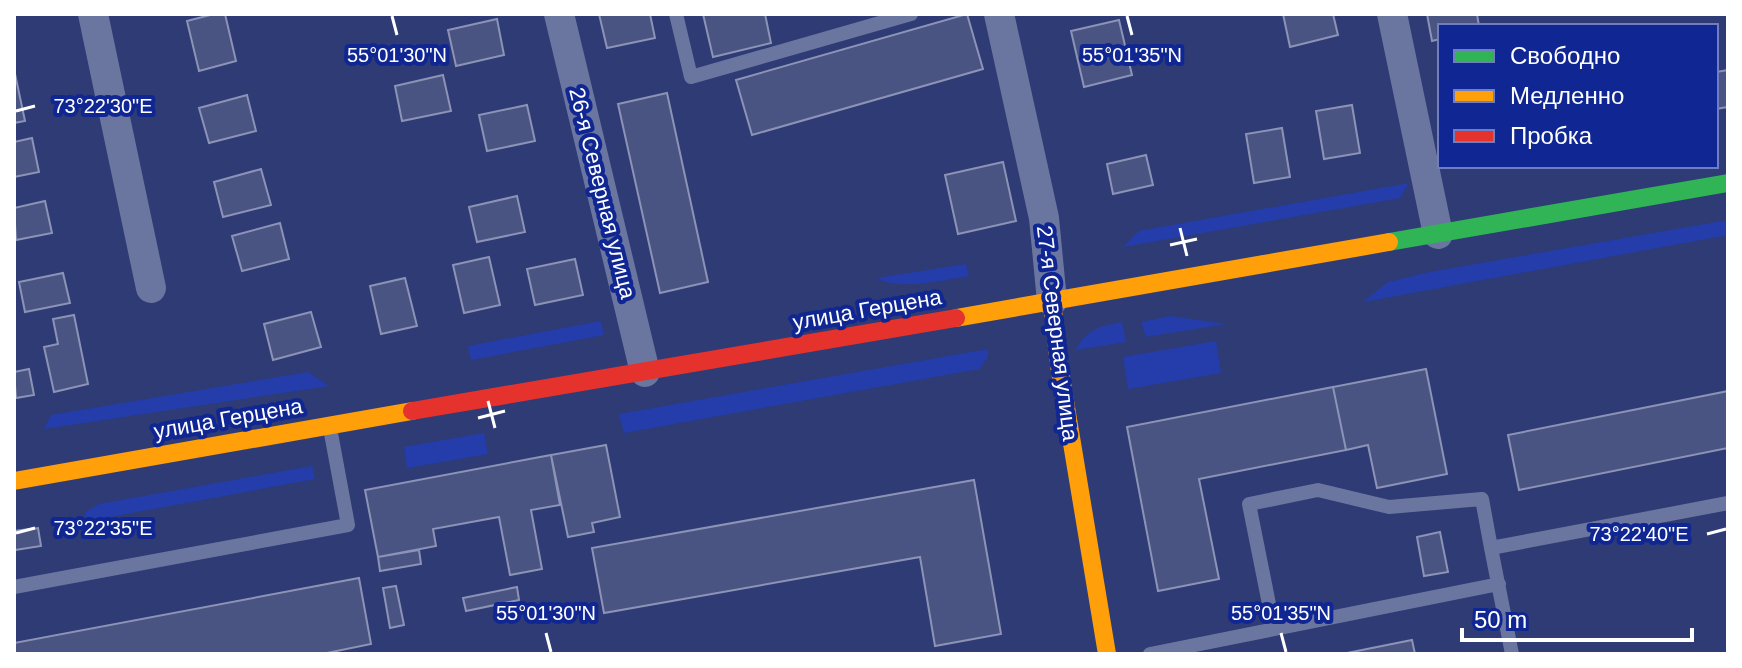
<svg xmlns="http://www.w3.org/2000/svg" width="1742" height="668" font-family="Arial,sans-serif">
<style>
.green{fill:#243dab}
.building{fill:#4a5483;stroke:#8c93b6;stroke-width:2}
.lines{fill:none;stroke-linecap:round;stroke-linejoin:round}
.lane{stroke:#6b76a0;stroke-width:14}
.street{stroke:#6b76a0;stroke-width:30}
.fast{stroke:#30b455;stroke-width:18}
.slow{stroke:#ff9f0a;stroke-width:18}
.jam{stroke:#e5322d;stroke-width:18}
.ticks{fill:none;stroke:#fff;stroke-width:3}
.labels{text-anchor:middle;stroke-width:8;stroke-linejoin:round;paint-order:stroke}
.street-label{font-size:22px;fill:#fff;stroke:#102793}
.ticks-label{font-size:20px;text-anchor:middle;fill:#fff;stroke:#102793;stroke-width:8;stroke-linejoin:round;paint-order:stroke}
</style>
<rect width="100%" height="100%" fill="#2e3b75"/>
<!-- green -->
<path class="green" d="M 1409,183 L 1400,198 L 1123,247 L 1139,231 Z
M 1728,220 L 1728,235 L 1363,302 L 1388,282 L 1429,272 Z
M 966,264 L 969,276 C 945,280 897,291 877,278 Z
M 1170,316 L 1226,324 L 1146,337 L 1141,322 Z
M 601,321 L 604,335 L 471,360 L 468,346 Z
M 1122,322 L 1126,342 L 1075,350 C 1089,329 1097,327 1122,322 Z
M 1216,341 L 1221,373 L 1128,389 L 1123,357 Z
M 988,349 L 988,357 L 979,369 L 624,433 L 619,414 Z
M 308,372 L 329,386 L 44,429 L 51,415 Z
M 484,433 L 488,454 L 407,468 L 404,447 Z
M 312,466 L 315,479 L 83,522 L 86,512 L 99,504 Z"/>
<!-- building -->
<path class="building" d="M 214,14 L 225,14 L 236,61 L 199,71 L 187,21 Z
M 599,14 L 650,14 L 655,38 L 607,48 Z
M 703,14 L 765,14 L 771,43 L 713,57 Z
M 967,14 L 983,69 L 752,135 L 736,80 Z
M 1283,14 L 1333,14 L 1338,35 L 1290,47 Z
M 1427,14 L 1477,14 L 1479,26 L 1440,26 L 1440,39 L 1432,41 Z
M 497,19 L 504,55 L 456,66 L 448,30 Z
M 1119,20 L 1132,75 L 1084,87 L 1071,31 Z
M 14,69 L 25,121 L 14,123 Z
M 1728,70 L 1728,107 L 1716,109 L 1716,72 Z
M 443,75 L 451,111 L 402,121 L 395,86 Z
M 667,93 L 708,282 L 660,293 L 618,104 Z
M 247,95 L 256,131 L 209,143 L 199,108 Z
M 527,105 L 535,141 L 487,151 L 479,115 Z
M 1352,105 L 1360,153 L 1324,159 L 1316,111 Z
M 1282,128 L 1290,177 L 1254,183 L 1246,134 Z
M 32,138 L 39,172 L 14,177 L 14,142 Z
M 1146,155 L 1153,185 L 1113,194 L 1107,164 Z
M 1003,162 L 1016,221 L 958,234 L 945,175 Z
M 261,169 L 271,205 L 223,217 L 214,182 Z
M 517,196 L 525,232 L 477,242 L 469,207 Z
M 45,201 L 52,233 L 16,240 L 14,208 Z
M 280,223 L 289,259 L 242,271 L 232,236 Z
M 489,257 L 500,305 L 464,313 L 453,265 Z
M 575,259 L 583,295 L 535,305 L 527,269 Z
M 63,273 L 70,303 L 25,312 L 19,282 Z
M 405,278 L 417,326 L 381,334 L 370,286 Z
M 311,312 L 321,347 L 273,360 L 264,324 Z
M 74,315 L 88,384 L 54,392 L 44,347 L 58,344 L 53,319 Z
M 29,369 L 34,395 L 16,398 L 14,372 Z
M 1426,369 L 1447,474 L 1377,488 L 1368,445 L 1346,450 L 1333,387 Z
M 1333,387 L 1346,450 L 1199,479 L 1219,579 L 1158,591 L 1127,427 Z
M 1728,391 L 1728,448 L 1519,490 L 1508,435 Z
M 606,445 L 620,517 L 592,523 L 594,532 L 568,537 L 551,455 Z
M 551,455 L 560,505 L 531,510 L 542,569 L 510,575 L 499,517 L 433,529 L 436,546 L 378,557 L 365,490 Z
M 974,480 L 1001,634 L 935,646 L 920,557 L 604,613 L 592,548 Z
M 38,528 L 41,546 L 15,550 L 14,531 Z
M 1440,532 L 1448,572 L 1424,576 L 1417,537 Z
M 419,550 L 421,564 L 380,571 L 378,557 Z
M 359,578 L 371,644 L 322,654 L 14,654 L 14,643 Z
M 396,586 L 404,625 L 390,628 L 383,588 Z
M 517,587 L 519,600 L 466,611 L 463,598 Z
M 1412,640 L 1415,654 L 1342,654 Z"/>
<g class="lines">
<!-- lane -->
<path class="lane" d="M 676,14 L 691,77 L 911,14
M 1491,548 L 1512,654
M 14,587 L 348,525 L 330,428
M 1274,629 L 1249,504 L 1318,490 L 1389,507 L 1482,499 L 1491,548 L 1728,503
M 1150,654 L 1499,584"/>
<!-- street -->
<path class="street" d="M 93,14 L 151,288
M 559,14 L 645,372
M 999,14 L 1044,218 L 1052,301
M 1392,14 L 1438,234"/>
<!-- fast -->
<path class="fast" d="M 1389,242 L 1728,183"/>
<!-- slow -->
<path class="slow" d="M 1052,301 L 1059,365 L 1107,654
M 956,318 L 1389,242
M 14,481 L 412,411"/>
<!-- jam -->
<path class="jam" d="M 412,411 L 956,318"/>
</g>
<!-- ticks -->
<path class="ticks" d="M 392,16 L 397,35M 1127,16 L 1132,35M 16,111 L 35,106M 1180,228 L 1187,256M 1170,245 L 1197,239M 488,401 L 495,428M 478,418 L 505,411M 16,533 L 35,528M 1707,534 L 1726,529M 546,633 L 551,652M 1281,633 L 1286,652"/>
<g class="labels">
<!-- street labels -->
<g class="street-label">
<text transform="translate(603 193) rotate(76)" y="8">26-я Северная улица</text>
<text transform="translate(867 309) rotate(-10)" y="8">улица Герцена</text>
<text transform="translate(1058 333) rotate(83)" y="8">27-я Северная улица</text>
<text transform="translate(228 418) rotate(-10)" y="8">улица Герцена</text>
</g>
</g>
<g class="ticks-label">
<text x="397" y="62">55°01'30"N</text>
<text x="1132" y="62">55°01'35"N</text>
<text x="103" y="113">73°22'30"E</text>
<text x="103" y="535">73°22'35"E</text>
<text x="1639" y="541">73°22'40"E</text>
<text x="546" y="620">55°01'30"N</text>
<text x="1281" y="620">55°01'35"N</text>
</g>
<!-- border -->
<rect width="1742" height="668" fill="none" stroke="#ffffff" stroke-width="32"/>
<!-- legend -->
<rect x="1438" y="24" width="280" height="144" fill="#102793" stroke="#707dbe" stroke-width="2"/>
<rect x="1454" y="50" width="40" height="12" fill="#30b455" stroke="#707dbe" stroke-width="2"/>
<text x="1510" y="64" font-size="24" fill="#ffffff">Свободно</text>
<rect x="1454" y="90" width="40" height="12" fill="#ff9f0a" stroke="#707dbe" stroke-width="2"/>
<text x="1510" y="104" font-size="24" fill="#ffffff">Медленно</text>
<rect x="1454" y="130" width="40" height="12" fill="#e5322d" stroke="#707dbe" stroke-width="2"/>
<text x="1510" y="144" font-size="24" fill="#ffffff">Пробка</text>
<!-- scale -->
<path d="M1462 628v12h230v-12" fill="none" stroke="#ffffff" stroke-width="4"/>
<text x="1474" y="628" font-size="24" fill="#ffffff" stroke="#102793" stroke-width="6" paint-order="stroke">50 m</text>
</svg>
